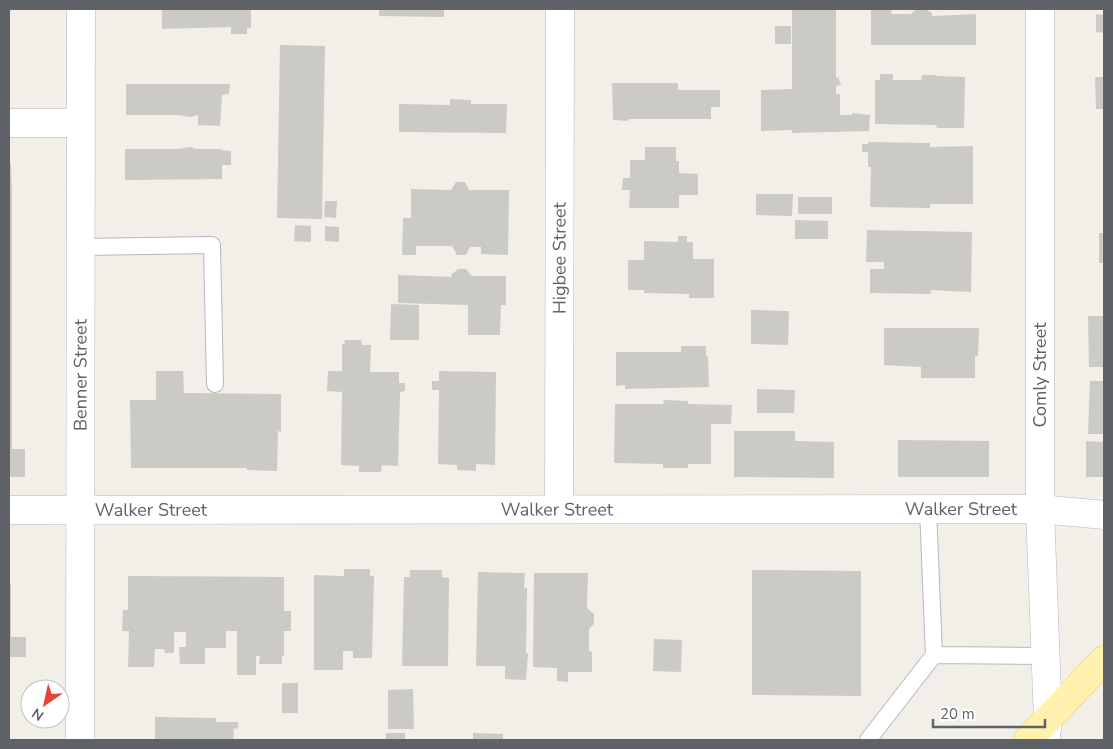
<svg xmlns="http://www.w3.org/2000/svg" width="1113" height="749" font-family="'Nunito Sans',sans-serif">
<style>
.building{fill:#cccac5}
.lines{fill:none;stroke-linecap:round;stroke-linejoin:round}
.service-casing{stroke:#b5b8bc;stroke-width:18}
.minor-casing{stroke:#b5b8bc;stroke-width:29}
.primary-casing{stroke:#f2c960;stroke-width:29}
.service{stroke:#fff;stroke-width:16}
.minor{stroke:#fff;stroke-width:28}
.primary{stroke:#fff2af;stroke-width:28}
.labels{text-anchor:middle;stroke-width:4;stroke-linejoin:round;paint-order:stroke}
.street-label{font-size:18px;fill:#5f6368;stroke:#fff}
</style>
<rect width="100%" height="100%" fill="#f1efe8"/>
<!-- building -->
<path class="building" d="M 162,9 L 251,9 L 251,28 L 247,28 L 247,34 L 231,34 L 231,27 L 162,29 Z
M 379,9 L 444,9 L 444,17 L 379,16 Z
M 792,9 L 836,9 L 836,78 L 838,77 L 841,85 L 836,86 L 836,94 L 840,94 L 840,115 L 852,115 L 852,113 L 870,115 L 869,131 L 792,133 L 792,130 L 761,131 L 761,90 L 792,89 Z
M 871,9 L 890,9 L 892,14 L 911,14 L 916,9 L 926,9 L 932,13 L 932,16 L 976,14 L 976,45 L 871,45 Z
M 1096,14 L 1104,15 L 1104,33 L 1096,32 Z
M 775,26 L 791,26 L 791,44 L 775,44 Z
M 280,45 L 325,46 L 322,219 L 277,218 Z
M 880,74 L 893,74 L 893,80 L 921,80 L 922,75 L 936,75 L 935,80 L 936,76 L 965,77 L 964,128 L 937,128 L 936,125 L 875,124 L 875,80 L 880,80 Z
M 1095,77 L 1104,77 L 1104,109 L 1096,109 Z
M 612,83 L 678,83 L 678,90 L 720,90 L 720,107 L 711,107 L 711,119 L 629,119 L 628,121 L 613,120 Z
M 126,84 L 230,84 L 229,94 L 222,95 L 220,126 L 198,125 L 198,115 L 190,117 L 178,115 L 126,115 Z
M 450,99 L 471,100 L 471,104 L 507,104 L 506,133 L 399,132 L 399,104 L 450,105 Z
M 868,142 L 930,143 L 930,147 L 973,146 L 973,204 L 930,204 L 930,208 L 870,207 L 871,167 L 868,167 L 868,152 L 862,152 L 862,144 L 868,144 Z
M 190,147 L 196,149 L 221,149 L 221,150 L 231,151 L 231,165 L 222,165 L 222,179 L 125,180 L 125,149 L 178,149 Z
M 645,147 L 676,147 L 676,161 L 679,161 L 679,173 L 698,174 L 698,195 L 679,195 L 679,208 L 629,208 L 630,190 L 622,190 L 623,178 L 630,178 L 630,160 L 645,160 Z
M 9,164 L 11,164 L 12,191 L 12,449 L 25,449 L 25,477 L 9,477 Z
M 456,182 L 465,182 L 469,190 L 509,190 L 508,255 L 481,254 L 481,247 L 470,247 L 466,255 L 457,255 L 452,246 L 416,246 L 416,255 L 402,255 L 403,218 L 411,218 L 411,189 L 451,190 Z
M 756,194 L 793,194 L 792,216 L 756,215 Z
M 798,197 L 832,197 L 832,214 L 798,214 Z
M 325,201 L 337,201 L 336,218 L 324,217 Z
M 795,220 L 828,221 L 828,239 L 795,239 Z
M 295,225 L 311,226 L 311,242 L 294,241 Z
M 325,226 L 339,227 L 339,242 L 325,241 Z
M 867,230 L 972,232 L 971,292 L 930,290 L 931,294 L 870,293 L 870,269 L 884,269 L 884,262 L 866,262 Z
M 1099,233 L 1104,233 L 1104,263 L 1099,263 Z
M 678,236 L 687,236 L 687,242 L 693,242 L 693,259 L 714,259 L 714,298 L 689,298 L 689,294 L 644,293 L 644,290 L 628,290 L 628,260 L 644,260 L 644,241 L 678,242 Z
M 458,269 L 466,269 L 472,276 L 506,276 L 506,305 L 501,305 L 500,335 L 468,335 L 468,305 L 398,303 L 398,275 L 452,277 L 451,275 Z
M 391,304 L 419,305 L 419,340 L 390,340 Z
M 751,310 L 789,311 L 788,345 L 751,344 Z
M 1088,316 L 1104,316 L 1104,367 L 1089,367 Z
M 884,328 L 979,328 L 978,356 L 975,356 L 975,378 L 921,378 L 921,367 L 884,365 Z
M 344,340 L 361,340 L 362,345 L 371,345 L 370,372 L 399,372 L 399,383 L 405,383 L 405,391 L 400,392 L 398,466 L 382,465 L 381,472 L 359,472 L 359,466 L 341,465 L 342,392 L 327,391 L 328,371 L 342,371 L 342,344 L 345,344 Z
M 681,346 L 706,346 L 706,357 L 708,356 L 709,387 L 625,389 L 625,385 L 616,386 L 616,352 L 681,352 Z
M 156,371 L 183,371 L 184,393 L 281,394 L 281,432 L 278,431 L 277,471 L 247,470 L 247,468 L 131,468 L 130,400 L 156,400 Z
M 439,371 L 496,372 L 495,465 L 476,464 L 476,471 L 457,470 L 457,465 L 438,464 L 439,390 L 432,390 L 432,381 L 439,381 Z
M 1090,381 L 1104,381 L 1104,434 L 1088,434 Z
M 757,389 L 795,390 L 794,413 L 757,413 Z
M 664,400 L 688,401 L 688,404 L 732,405 L 731,424 L 711,424 L 711,464 L 688,464 L 688,468 L 663,468 L 663,464 L 614,463 L 615,404 L 663,404 Z
M 734,431 L 795,431 L 795,441 L 834,442 L 834,478 L 734,477 Z
M 898,440 L 989,441 L 989,477 L 898,477 Z
M 1086,441 L 1104,442 L 1104,477 L 1086,477 Z
M 344,569 L 370,569 L 370,576 L 374,576 L 372,658 L 353,658 L 353,651 L 343,651 L 343,670 L 314,670 L 314,575 L 344,576 Z
M 410,570 L 442,570 L 442,577 L 449,578 L 448,666 L 402,666 L 404,577 L 410,577 Z
M 752,570 L 861,571 L 861,696 L 752,695 Z
M 478,572 L 525,573 L 524,588 L 527,588 L 526,653 L 528,653 L 526,680 L 505,679 L 505,666 L 476,666 Z
M 534,573 L 588,573 L 587,608 L 594,614 L 594,624 L 589,629 L 589,651 L 592,652 L 592,672 L 568,672 L 568,682 L 557,681 L 557,668 L 533,667 Z
M 128,576 L 284,577 L 284,611 L 291,611 L 291,631 L 284,631 L 284,656 L 282,655 L 282,664 L 259,664 L 260,656 L 256,656 L 256,675 L 237,675 L 237,631 L 226,631 L 226,648 L 205,648 L 205,664 L 180,664 L 179,647 L 186,647 L 186,632 L 174,632 L 174,653 L 165,653 L 164,649 L 155,649 L 154,667 L 128,667 L 129,631 L 122,631 L 123,610 L 128,610 Z
M 9,584 L 11,584 L 11,637 L 26,637 L 26,657 L 9,657 Z
M 654,639 L 682,640 L 681,672 L 653,671 Z
M 282,683 L 298,683 L 298,713 L 282,713 Z
M 413,689 L 414,729 L 388,729 L 388,690 Z
M 155,717 L 216,718 L 216,722 L 238,722 L 238,729 L 234,728 L 233,740 L 155,740 Z
M 386,733 L 405,733 L 405,740 L 386,740 Z
M 473,733 L 503,734 L 503,740 L 473,740 Z"/>
<g class="lines">
<!-- service casing -->
<g class="service-casing">
<path id="service" d="M 80,247 L 212,245 L 215,384
M 928,509 L 934,655 L 1045,656
M 868,740 L 934,655"/>
</g>
<!-- minor casing -->
<g class="minor-casing">
<g id="minor">
<path d="M 1040,9 L 1040,509 L 1048,721 L 1046,736"/>
<path d="M 9,123 L 80,123"/>
<path id="s1" d="M 559,508 L 560,9"/>
<path id="s2" d="M 9,510 L 1040,509 L 1104,515"/>
<path id="s3" d="M 80,740 L 81,9"/>
</g>
</g>
<!-- primary casing -->
<g class="primary-casing">
<path id="primary" d="M 1028,740 L 1104,660"/>
</g>
<!-- service -->
<use href="#service" class="service"/>
<!-- minor -->
<use href="#minor" class="minor"/>
<!-- primary -->
<use href="#primary" class="primary"/>
</g>
<g class="labels">
<!-- street labels -->
<g class="street-label">
<text dy="6" stroke="none"><textPath href="#s1" startOffset="250">Higbee Street</textPath></text>
<text dy="6" stroke="none"><textPath href="#s3" startOffset="365">Benner Street</textPath></text>
<text transform="translate(1040 375) rotate(-90)" y="6">Comly Street</text>
<text dy="6" stroke="none"><textPath href="#s2" startOffset="548">Walker Street</textPath></text>
<text dy="6" stroke="none"><textPath href="#s2" startOffset="952">Walker Street</textPath></text>
<text dy="6" stroke="none"><textPath href="#s2" startOffset="142">Walker Street</textPath></text>
</g>
</g>
<!-- border -->
<rect width="1113" height="749" fill="none" stroke="#5f6368" stroke-width="20"/>
<!-- north arrow -->
<g transform="translate(45 704) rotate(214)"><circle r="24" fill="#ffffff" stroke="#bfc1c3"/>
<path d="M0-4L9 19L0 12L-9 19Z" fill="#ea4335"/>
<text y="-8" font-size="14" font-weight="bold" text-anchor="middle" fill="#5f6368">N</text>
</g>
<!-- scale -->
<path d="M933 719v8h112v-8" fill="none" stroke="#5f6368" stroke-width="2.5"/>
<text x="940" y="719" font-size="15" fill="#5f6368" stroke="#ffffff" stroke-width="4" paint-order="stroke">20 m</text>
</svg>
